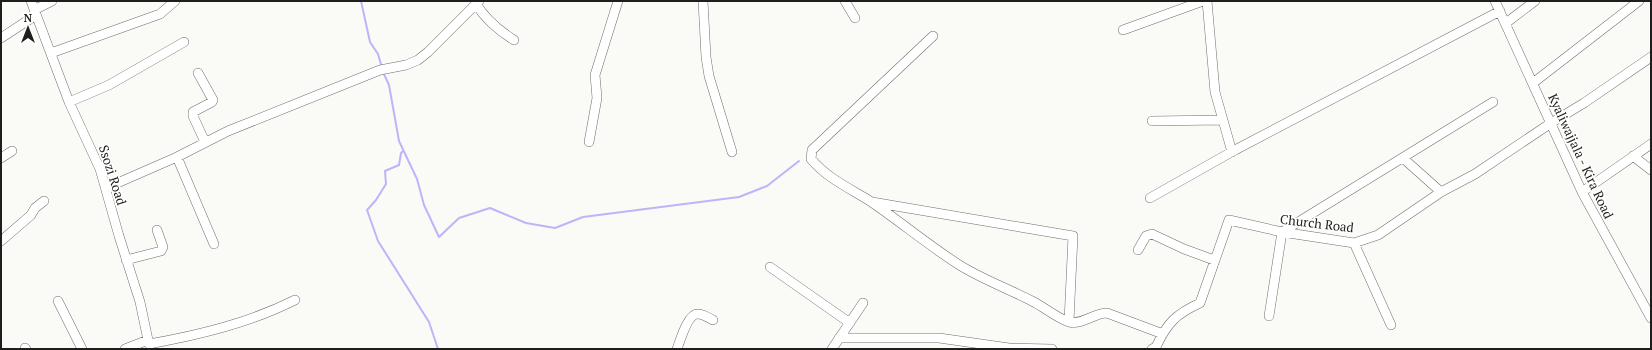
<svg xmlns="http://www.w3.org/2000/svg" width="1652" height="350" font-family="'PT Serif',serif">
<style>
.lines{fill:none;stroke-linecap:round;stroke-linejoin:round}
.stream{stroke:#bfb4fa;stroke-width:2}
.minor-casing{stroke:#6e6e6b;stroke-width:10}
.minor{stroke:#fff;stroke-width:9}
.labels{text-anchor:middle;stroke-width:3.5;stroke-linejoin:round;paint-order:stroke}
.street-label{font-size:13px;fill:#1e1e1c;stroke:#fffffe}
</style>
<rect width="100%" height="100%" fill="#fafaf6"/>
<g class="lines">
<!-- stream -->
<path class="stream" d="M 361,1 L 370,42 L 378,54 L 382,68
M 383,72 L 389,85 L 399,141 L 417,179 L 424,205 L 439,237 L 459,218 L 490,208 L 526,223 L 555,228 L 583,217 L 739,197 L 767,186 L 799,161
M 403,151 L 401,153 L 399,165 L 385,171 L 386,184 L 376,200 L 367,210 L 378,241 L 429,322 L 438,349"/>
<!-- minor casing -->
<g class="minor-casing">
<path id="minor" d="M 31,1 L 69,102 L 100,169 L 119,236 L 140,302 L 148,340 L 125,349
M 479,1 L 476,4 C 486,20 498,30 514,40
M 703,1 L 706,57 L 709,76 L 732,152
M 845,1 L 855,18
M 1207,1 L 1215,92 L 1232,152
M 1495,1 L 1582,192 L 1651,318
M 34,10 L 52,1
M 1506,23 L 1535,1
M 1123,30 L 1203,1
M 933,36 L 812,150 L 811,159 C 827,178 849,188 870,201 C 901,222 929,246 961,266 C 984,280 1009,289 1032,301 C 1044,307 1057,318 1069,322 C 1083,325 1094,313 1107,313 L 1163,334
M 1,38 L 36,15
M 51,53 L 160,14 L 175,1
M 198,73 L 213,100 L 212,102 L 193,112 L 193,116 L 205,142
M 1533,83 L 1639,1
M 69,102 L 109,85 L 184,42
M 1152,121 L 1222,120
M 589,142 L 597,98 L 595,75 L 618,1
M 1633,156 L 1651,170
M 177,157 L 214,244
M 1,158 L 12,151
M 1404,159 L 1441,192
M 106,188 L 177,157 L 228,131 L 380,70 L 406,65 L 418,60 L 428,52 L 476,4
M 1582,192 L 1651,144
M 1150,198 L 1235,150 L 1500,11
M 872,202 L 1073,236 L 1069,321
M 1,241 L 31,215 L 35,208 L 44,201
M 1354,243 L 1391,325
M 1138,250 L 1146,236 L 1152,234 L 1184,249 L 1214,260
M 126,260 L 161,251 L 163,247 L 157,230
M 770,267 L 850,323
M 58,301 L 82,349
M 1269,316 L 1282,232 L 1493,102
M 839,338 L 939,338 L 1009,348 L 1052,349
M 149,344 C 199,335 249,323 295,300
M 25,348 L 26,349
M 677,349 C 680,341 688,313 698,314 C 703,314 709,318 713,320
M 832,349 L 863,303
M 1152,349 L 1156,347 C 1167,323 1176,314 1200,303 L 1229,220 L 1282,232 L 1354,243 L 1378,235 L 1441,192 L 1475,174 L 1551,123 L 1584,103 L 1651,57"/>
</g>
<!-- minor -->
<use href="#minor" class="minor"/>
</g>
<g class="labels">
<!-- street labels -->
<g class="street-label">
<text transform="translate(1581 156) rotate(65)" y="5">Kyaliwajjala - Kira Road</text>
<text transform="translate(113 175) rotate(72)" y="5">Ssozi Road</text>
<text transform="translate(1317 223) rotate(7)" y="5">Church Road</text>
</g>
</g>
<!-- border -->
<rect width="1652" height="350" fill="none" stroke="#1e1e1c" stroke-width="4"/>
<!-- north arrow -->
<g transform="translate(28 28)" stroke="#fffffe" stroke-width="3" paint-order="stroke">
<path d="M0-3L7 15L0 10L-7 15Z" fill="#1e1e1c"/>
<text y="-6" font-size="11" font-weight="bold" text-anchor="middle" fill="#1e1e1c">N</text>
</g>
</svg>
